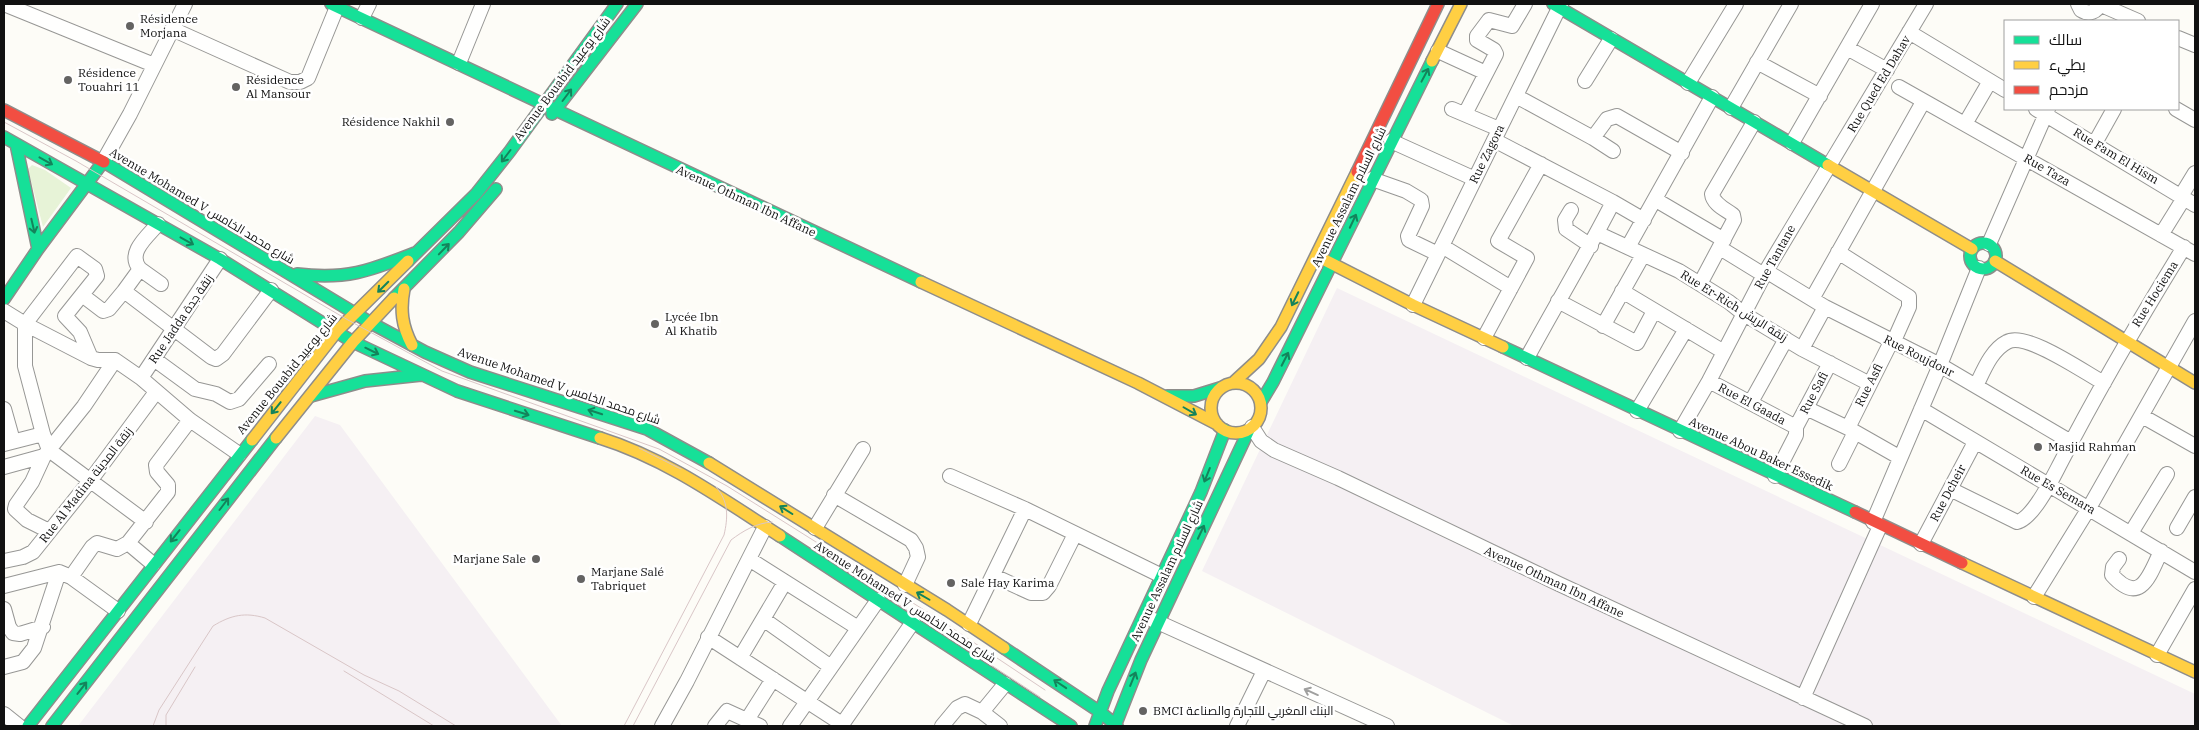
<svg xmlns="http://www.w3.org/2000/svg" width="2199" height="730" font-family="'IBM Plex Serif',Cairo,serif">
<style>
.industrial{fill:#f5f0f3}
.green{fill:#e7f3d7}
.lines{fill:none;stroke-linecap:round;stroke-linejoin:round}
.street-casing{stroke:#979795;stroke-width:16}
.fast-casing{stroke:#8e8d8b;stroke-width:14}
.slow-casing{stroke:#8e8d8b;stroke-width:14}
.jam-casing{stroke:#8e8d8b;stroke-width:14}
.street{stroke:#fffffe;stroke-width:14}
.fast{stroke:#16e098;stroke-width:11}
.slow{stroke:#ffcf43;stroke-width:11}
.jam{stroke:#f24e42;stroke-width:11}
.tram{stroke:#d9c6c7;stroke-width:1}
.oneway{stroke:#14835b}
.oneway2{stroke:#a0a09f}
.poi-dot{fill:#646362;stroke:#fff;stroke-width:2}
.labels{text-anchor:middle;stroke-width:5;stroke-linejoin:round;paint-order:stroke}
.poi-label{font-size:12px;fill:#111;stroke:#fff;text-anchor:start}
.street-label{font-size:12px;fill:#111;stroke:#fff}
</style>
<rect width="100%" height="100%" fill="#fdfcf7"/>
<!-- industrial -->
<path class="industrial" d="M 1337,288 L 2195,694 L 2195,726 L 1514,726 L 1202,571 Z
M 315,416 L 340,425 L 562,726 L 78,726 Z"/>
<!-- green -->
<path class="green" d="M 32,165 L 45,170 L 71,188 L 43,227 L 28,169 Z"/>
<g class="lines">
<!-- street casing -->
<g class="street-casing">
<path id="street" d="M 4,4 L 154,65
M 2078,4 L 2081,10 C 2089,15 2097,12 2099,4
M 2099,4 L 2138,21
M 362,18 L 369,4
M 172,29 L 290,82 L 300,82 L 308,78 L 337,7
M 1909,32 L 2005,90
M 2178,38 L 2195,45
M 1847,48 L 1887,70
M 1438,51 L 1486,73
M 1757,62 L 1820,96
M 459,63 L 483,4
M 1585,81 L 1611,39
M 1688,83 L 1736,4
M 1899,87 L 2195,254
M 1516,96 L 1593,138 L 1613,151
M 1731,108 L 1791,4
M 1452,109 L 1499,129
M 2036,109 L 2195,205
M 2176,109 L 2195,120
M 1465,114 L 1496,54 L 1494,50 L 1477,40 L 1477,36 L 1489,20 L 1512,26 L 1525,4
M 1965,124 L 1990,81
M 1593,138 L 1607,119 L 1617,116 L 1682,153
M 1494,140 L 1613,202 C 1586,255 1555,306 1527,358
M 1391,141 L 1475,179
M 1792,143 L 1872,4
M 2095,143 L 2114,109
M 103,162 L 130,114 L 185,4
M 1372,179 L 1406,191 L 1421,200 L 1422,206 L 1408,236 L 1409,240 L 1438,254
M 2181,196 L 2195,173
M 1656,200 L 1724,240
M 1613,202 L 1644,220
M 1571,210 L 1565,220 L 1566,229 L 1591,246
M 1597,233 L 1679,271 L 1729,302 L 1744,314 L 1802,349 L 1870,384
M 2161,235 L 2184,198
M 1989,244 L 2048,109
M 1442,246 L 1511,288
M 1628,247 L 1712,97
M 1720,248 L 1764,275
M 1838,252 L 1909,297 L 1909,307 L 1893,343
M 140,269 L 161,284
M 1766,271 L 1825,307 L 1940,365 L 2071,442
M 1700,284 L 1734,220 L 1733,215 C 1725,209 1713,204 1712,194 L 1754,122
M 124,291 L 140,269 C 126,253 148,236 158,224
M 1622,291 L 1724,352
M 82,295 L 103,311 L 109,309 L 124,291 L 211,357 L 216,359 L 223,354 L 271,290
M 1812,299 L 1923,102
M 1558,301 L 1637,343 L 1654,311
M 1413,305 L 1561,4
M 4,311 L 25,324 L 25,366 L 43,434
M 1603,326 L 1643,255
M 1484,338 L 1527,258 L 1498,241 L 1541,164
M 1802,349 L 1825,307
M 91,358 L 80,332 L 65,316 L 97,276 L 95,269 L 77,256 L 25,324 L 91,358 L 98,360 L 115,360
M 154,359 L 195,389 L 216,394 L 230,402 L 239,399 L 269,364
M 141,378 L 220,259
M 1709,381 L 1796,427
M 1976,386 C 1983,372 1991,350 2007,342 C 2026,331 2085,373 2104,383
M 1751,402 L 1786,339
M 1806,408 L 1848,428 L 1899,457
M 4,409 L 13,441
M 1921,409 L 2195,572
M 1637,411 L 1686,329
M 2142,416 L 2195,446
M 1252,427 L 1261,441 L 1274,450 L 1338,478 L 1559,584 L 1865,726
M 1848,428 L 1891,342
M 1680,431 L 1709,381 L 1766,271 L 1926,4
M 4,444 L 43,434 L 49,450 L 146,522
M 44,456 L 32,482 L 16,505 L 15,509 L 27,520 L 49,531
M 1839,464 L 1855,432
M 4,467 L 44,456 L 84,406 L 115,360 L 141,378 L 190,420 L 239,454
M 950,476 L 1025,509 L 1162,576
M 1775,476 L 1796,435 L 1796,427 L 1830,363
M 1950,489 L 2013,520 L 2017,522 C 2034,518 2053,477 2061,462 C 2099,388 2141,317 2184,247
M 834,495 L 911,540 L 916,548 L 918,557 L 905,585
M 1873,522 L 1940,365 L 1979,268
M 815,528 L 863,449
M 2177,528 L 2195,497
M 2131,533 L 2167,474
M 128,543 L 168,492 L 168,485 L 157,472 L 156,465 L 190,420
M 1921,544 L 1975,442
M 749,559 L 858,628
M 2119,559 L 2113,567 L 2112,575 C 2141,607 2150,574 2161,551
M 4,561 L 23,557 L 33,552 L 90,481 L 156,392
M 994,576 L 1031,593 L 1043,593 L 1049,586 L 1075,534
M 71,577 L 92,547 L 97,543 L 117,549 L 128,543 L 153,564
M 4,586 L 59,572 L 71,577 L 118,611
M 2034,597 L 2089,508 L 2195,321
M 4,609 L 9,627 L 13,633 L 20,634 L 43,627
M 763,619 L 831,667
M 1151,619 L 1387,726
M 969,624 L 1025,509
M 708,637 L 842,724
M 2157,655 L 2195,589
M 740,658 L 785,582
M 4,667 L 23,662 L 34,648 L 59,572
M 1803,698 L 1880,526
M 982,712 L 1005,684
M 4,714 L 19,726
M 747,720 L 773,679
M 662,726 L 687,681 L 765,527
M 715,726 L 727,711 L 760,726
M 790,726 L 878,600
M 841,726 L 913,622
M 942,726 L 957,708 L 965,704 L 982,712 L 1000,726
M 1237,726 L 1264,671"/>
</g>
<!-- fast casing -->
<g class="fast-casing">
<path id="fast" d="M 331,4 L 921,282
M 1553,4 L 1828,165
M 552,114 L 637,4
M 4,137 L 220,259 L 353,342 L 457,391 L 600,438
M 16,144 L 38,249
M 104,162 L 371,323 L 425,352 L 470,372 L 647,429 L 709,463
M1970 256a13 13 0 1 1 26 0a13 13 0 1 1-26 0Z
M 408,261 L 476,194 L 510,151 L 617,4
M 297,274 C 347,280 369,271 415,253
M 394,298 L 459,232 L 496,189
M 4,299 L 38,249 L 103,162
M 1503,347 L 1855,512
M 311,396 L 365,381 L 421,375
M 1167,396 L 1194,396 L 1220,388
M 1261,402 L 1273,382 L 1432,61
M 780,536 L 1071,726
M 1004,648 L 1100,712 L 1117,726
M 28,726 L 252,440
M 52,726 L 276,438
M 1095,726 L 1108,691 L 1201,492 L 1225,430
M 1115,726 L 1141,660 L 1249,430"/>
</g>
<!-- slow casing -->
<g class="slow-casing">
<path id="slow" d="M 1432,61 L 1461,4
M 1828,165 L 1972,249
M 1317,256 L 1413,305 L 1503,347
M 1995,261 L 2195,383
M 921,282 L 1138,383 L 1217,424
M 404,289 C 400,310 402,326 412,345
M 1234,382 L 1259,359 L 1281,327 L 1357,172
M1211 408a25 25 0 1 1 50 0a25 25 0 1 1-50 0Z
M 276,438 L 353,342 L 394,298
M 600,438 C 667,459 722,499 780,536
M 252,440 L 337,331 L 408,261
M 709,463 L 947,610 L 1004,648
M 1962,563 L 2195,672"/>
</g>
<!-- jam casing -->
<g class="jam-casing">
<path id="jam" d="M 4,110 L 104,162
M 1357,172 L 1438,4
M 1855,512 L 1962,563"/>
</g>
<!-- street -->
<use href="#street" class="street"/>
<!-- fast -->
<use href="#fast" class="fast"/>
<!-- slow -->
<use href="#slow" class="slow"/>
<!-- jam -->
<use href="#jam" class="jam"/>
<!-- tram -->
<path class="tram" d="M 4,122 L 76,161 L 348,320 L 442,371 L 659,449 L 727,486 L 940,620 L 1045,690
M 639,448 L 681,469
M 824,556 L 1040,697
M 344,671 L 434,726
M 153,726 L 159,710 L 213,626 C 231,615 245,612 265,618 L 364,675 L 399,691 L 456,726
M 166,726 L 166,715 L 195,667
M 624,726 L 724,535 C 728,518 729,501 716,487
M 633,726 L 731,540 C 743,531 756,523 772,522"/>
</g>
<!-- one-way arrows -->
<defs><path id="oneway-shaft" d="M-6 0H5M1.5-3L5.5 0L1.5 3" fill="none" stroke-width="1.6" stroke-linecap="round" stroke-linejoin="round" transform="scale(1.25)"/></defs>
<g class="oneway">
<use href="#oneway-shaft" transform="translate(1425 75) rotate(-62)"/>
<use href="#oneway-shaft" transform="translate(567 95) rotate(-53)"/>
<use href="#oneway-shaft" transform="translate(506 156) rotate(127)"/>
<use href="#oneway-shaft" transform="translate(46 161) rotate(29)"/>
<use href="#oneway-shaft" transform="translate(1353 221) rotate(-65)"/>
<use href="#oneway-shaft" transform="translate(33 226) rotate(77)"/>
<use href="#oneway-shaft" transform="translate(187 241) rotate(29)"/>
<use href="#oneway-shaft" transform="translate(444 249) rotate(-46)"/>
<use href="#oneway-shaft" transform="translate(383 287) rotate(135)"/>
<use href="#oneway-shaft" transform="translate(1295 299) rotate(116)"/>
<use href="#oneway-shaft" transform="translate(372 351) rotate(26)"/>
<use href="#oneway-shaft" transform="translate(1285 359) rotate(-63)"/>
<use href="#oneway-shaft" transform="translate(276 408) rotate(129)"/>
<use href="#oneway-shaft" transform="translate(1190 411) rotate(30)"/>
<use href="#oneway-shaft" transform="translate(595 412) rotate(-162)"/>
<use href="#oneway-shaft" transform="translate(522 413) rotate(17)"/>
<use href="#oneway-shaft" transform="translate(1207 475) rotate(112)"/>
<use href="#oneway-shaft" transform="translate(224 504) rotate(-53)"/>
<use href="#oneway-shaft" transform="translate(786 510) rotate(-148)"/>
<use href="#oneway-shaft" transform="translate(1201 532) rotate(-65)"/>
<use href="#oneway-shaft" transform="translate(175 536) rotate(128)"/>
<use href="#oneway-shaft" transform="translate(923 596) rotate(-150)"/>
<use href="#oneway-shaft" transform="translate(1133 679) rotate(-68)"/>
<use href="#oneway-shaft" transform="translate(1060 684) rotate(-146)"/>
<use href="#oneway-shaft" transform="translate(82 688) rotate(-52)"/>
</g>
<use class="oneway2" href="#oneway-shaft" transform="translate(1311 692) rotate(-156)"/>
<!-- markers -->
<g class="poi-dot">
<circle cx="130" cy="26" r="5"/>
<circle cx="68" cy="80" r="5"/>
<circle cx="236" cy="87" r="5"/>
<circle cx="450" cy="122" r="5"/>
<circle cx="655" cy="324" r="5"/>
<circle cx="2038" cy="447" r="5"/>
<circle cx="536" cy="559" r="5"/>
<circle cx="581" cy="579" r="5"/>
<circle cx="951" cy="583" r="5"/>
<circle cx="1143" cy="711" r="5"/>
</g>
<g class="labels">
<!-- poi labels -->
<g class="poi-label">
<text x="140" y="23">Résidence<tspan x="140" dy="14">Morjana</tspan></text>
<text x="78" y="77">Résidence<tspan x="78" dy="14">Touahri 11</tspan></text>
<text x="246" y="84">Résidence<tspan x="246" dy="14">Al Mansour</tspan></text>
<text x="440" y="126" text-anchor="end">Résidence Nakhil</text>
<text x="665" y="321">Lycée Ibn<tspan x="665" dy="14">Al Khatib</tspan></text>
<text x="2048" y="451">Masjid Rahman</text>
<text x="526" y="563" text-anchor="end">Marjane Sale</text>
<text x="591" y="576">Marjane Salé<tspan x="591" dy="14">Tabriquet</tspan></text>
<text x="961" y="587">Sale Hay Karima</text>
<text x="1153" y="715">BMCI البنك المغربي للتجارة والصناعة</text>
</g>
<!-- street labels -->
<g class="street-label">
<text transform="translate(562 79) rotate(-53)" y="4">Avenue Bouabid شارع بوعبيد</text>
<text transform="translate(1879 84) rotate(-59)" y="4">Rue Qued Ed Dahav</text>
<text transform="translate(1487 154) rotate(-64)" y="4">Rue Zagora</text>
<text transform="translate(2116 156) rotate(31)" y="4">Rue Fam El Hism</text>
<text transform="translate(2047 170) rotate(30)" y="4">Rue Taza</text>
<text transform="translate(1349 197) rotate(-64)" y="4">Avenue Assalam شارع السلام</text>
<text transform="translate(746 201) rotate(25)" y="4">Avenue Othman Ibn Affane</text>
<text transform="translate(202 206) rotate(31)" y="4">Avenue Mohamed V شارع محمد الخامس</text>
<text transform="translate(1775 257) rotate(-61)" y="4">Rue Tantane</text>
<text transform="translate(2155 294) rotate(-58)" y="4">Rue Hociema</text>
<text transform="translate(1734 306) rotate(32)" y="4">Rue Er-Rich زنقة الريش</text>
<text transform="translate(181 319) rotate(-56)" y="4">Rue Jadda زنقة جدة</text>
<text transform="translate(1919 356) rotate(27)" y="4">Rue Roujdour</text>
<text transform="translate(287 374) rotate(-51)" y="4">Avenue Bouabid شارع بوعبيد</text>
<text transform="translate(1869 385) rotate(-63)" y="4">Rue Asfi</text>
<text transform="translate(559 386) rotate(19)" y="4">Avenue Mohamed V شارع محمد الخامس</text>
<text transform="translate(1814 393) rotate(-62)" y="4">Rue Safi</text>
<text transform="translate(1752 404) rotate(28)" y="4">Rue El Gaada</text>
<text transform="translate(1761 454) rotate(25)" y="4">Avenue Abou Baker Essedik</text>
<text transform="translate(86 485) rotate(-52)" y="4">Rue Al Madina زنقة المدينة</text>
<text transform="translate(2058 490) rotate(30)" y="4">Rue Es Semara</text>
<text transform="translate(1948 493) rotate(-62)" y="4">Rue Dcheir</text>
<text transform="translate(1167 571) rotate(-65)" y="4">Avenue Assalam شارع السلام</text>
<text transform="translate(1554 582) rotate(25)" y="4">Avenue Othman Ibn Affane</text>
<text transform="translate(905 602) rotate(33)" y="4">Avenue Mohamed V شارع محمد الخامس</text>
</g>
</g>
<!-- border -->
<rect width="2199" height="730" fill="none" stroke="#111111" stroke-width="10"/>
<!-- legend -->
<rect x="2004" y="20" width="175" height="90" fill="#ffffff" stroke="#a0a0a0"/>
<rect x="2014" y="36" width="25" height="8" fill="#16e098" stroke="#a0a0a0"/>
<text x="2049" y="45" font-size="15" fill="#111111">سالك</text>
<rect x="2014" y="61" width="25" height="8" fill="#ffcf43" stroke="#a0a0a0"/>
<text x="2049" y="70" font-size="15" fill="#111111">بطيء</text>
<rect x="2014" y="86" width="25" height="8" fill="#f24e42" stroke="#a0a0a0"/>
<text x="2049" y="95" font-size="15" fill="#111111">مزدحم</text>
</svg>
